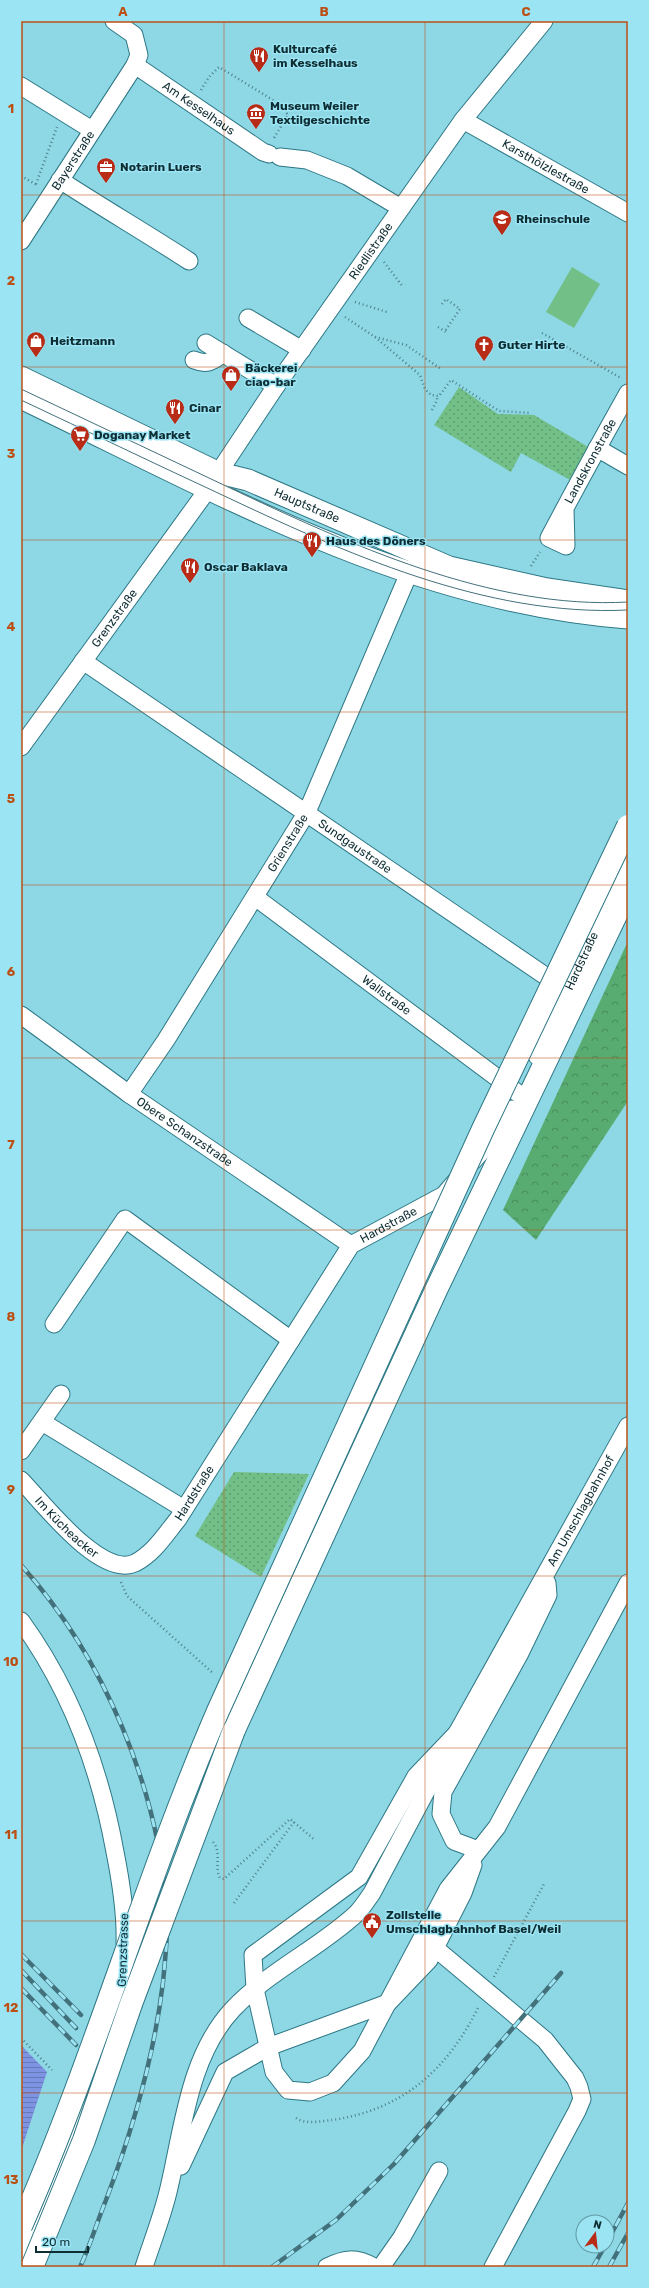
<svg xmlns="http://www.w3.org/2000/svg" width="649" height="2288" font-family="Rubik,sans-serif">
<style>
.grass{fill:#72c087}
.forest{fill:url(#forest-crowns)}
.park{fill:url(#park-dots)}
.water{fill:url(#water-rules)}
.lines{fill:none;stroke-linecap:round;stroke-linejoin:round}
.minor-casing{stroke:#2d7785;stroke-width:19}
.major-casing{stroke:#2d7785;stroke-width:23}
.highway-casing{stroke:#2d7785;stroke-width:24}
.path{stroke:#4d818b;stroke-width:2.5;stroke-dasharray:1 3;stroke-linecap:butt}
.minor{stroke:#fff;stroke-width:17}
.major{stroke:#fff;stroke-width:21}
.highway{stroke:#fff;stroke-width:22}
.tram{stroke:#42717b;stroke-width:1}
.rail-casing{stroke:#42717b;stroke-width:4.5}
.rail{stroke:#9be4f3;stroke-width:3;stroke-dasharray:9;stroke-linecap:butt}
.highway-bridge-casing{stroke:#2d7785;stroke-width:24;stroke-linecap:butt}
.highway-bridge{stroke:#fff;stroke-width:22}
.grid{fill:none;stroke:#bc5014;stroke-width:1;stroke-opacity:0.55}
.labels{text-anchor:middle;stroke-width:3;stroke-linejoin:round;paint-order:stroke}
.poi-label{font-size:12px;font-weight:bold;fill:#0e2d33;stroke:#9be4f3;text-anchor:start}
.street-label{font-size:12px;fill:#0e2d33;stroke:#9be4f3}
.neatline{fill:none;stroke:#bc5014;stroke-width:1.5}
.grid-label{font-size:13px;text-anchor:middle;font-weight:bold;fill:#bc5014}
</style>
<defs>
<pattern id="forest-crowns" width="20" height="18" patternUnits="userSpaceOnUse"><rect width="20" height="18" fill="#59ac71"/><path d="M2 6a3 3 0 1 1 6 0M12 15a3 3 0 1 1 6 0" fill="none" stroke="#488c5d"/></pattern>
<pattern id="park-dots" width="8" height="8" patternUnits="userSpaceOnUse"><rect width="8" height="8" fill="#72c087"/><path d="M2 2h.1M6 6h.1" fill="none" stroke="#5c9c6f" stroke-width="1.8" stroke-linecap="round"/></pattern>
<pattern id="water-rules" width="6" height="5" patternUnits="userSpaceOnUse"><rect width="6" height="5" fill="#7e94e2"/><path d="M0 2.5h6" fill="none" stroke="#6679b8"/></pattern>
</defs>
<rect width="100%" height="100%" fill="#8ed7e5"/>
<!-- grass -->
<path class="grass" d="M 572,267 L 600,284 L 574,328 L 546,312 Z"/>
<!-- forest -->
<path class="forest" d="M 628,941 L 628,1101 L 536,1240 L 503,1210 Z"/>
<!-- park -->
<path class="park" d="M 459,387 L 498,414 L 534,415 L 590,448 L 572,481 L 521,453 L 511,472 L 434,425 Z
M 234,1472 L 309,1474 L 261,1577 L 195,1536 Z"/>
<!-- water -->
<path class="water" d="M 21,2045 L 47,2072 L 21,2151 Z"/>
<g class="lines">
<!-- minor casing -->
<g class="minor-casing">
<g id="minor">
<path id="s1" d="M 135,65 L 263,152 L 269,154"/>
<path d="M 21,86 L 92,130"/>
<path id="s2" d="M 463,120 L 628,213"/>
<path d="M 280,157 L 307,160 L 347,176 L 401,208"/>
<path d="M 60,180 C 103,208 146,233 189,261"/>
<path id="s3" d="M 21,241 L 135,65 L 139,55 L 134,35 L 114,21"/>
<path d="M 248,318 L 302,350"/>
<path d="M 206,343 L 276,386"/>
<path d="M 194,360 C 206,365 213,362 223,353"/>
<path d="M 597,448 L 628,466"/>
<path id="s4" d="M 565,509 L 566,546 L 549,538 C 575,489 601,441 628,393"/>
<path id="s5" d="M 83,661 L 563,988"/>
<path id="s6" d="M 21,747 L 203,496 L 276,386 L 463,120 L 544,21"/>
<path id="s7" d="M 255,897 L 519,1094"/>
<path id="s8" d="M 21,1015 L 129,1094 L 351,1245"/>
<path id="s9" d="M 537,1056 L 628,862"/>
<path id="s10" d="M 129,1094 L 166,1040 L 307,812 L 409,573"/>
<path d="M 473,1161 L 506,1124 L 512,1109"/>
<path d="M 54,1324 L 125,1219 L 291,1340"/>
<path d="M 42,1422 L 184,1509"/>
<path d="M 21,1451 L 61,1394"/>
<path id="s11" d="M 21,1480 C 42,1502 101,1579 135,1563 C 154,1553 165,1535 178,1519 L 351,1245 L 444,1195 L 456,1181"/>
<path d="M 21,1621 C 71,1690 100,1769 115,1852 C 121,1882 126,1912 125,1943"/>
<path d="M 457,1733 L 416,1776 L 359,1877 L 253,1955 L 255,1989 L 274,2072 L 288,2090 L 310,2092 L 333,2083 L 362,2051 L 448,1889 L 497,1827 L 628,1583"/>
<path d="M 478,1850 L 454,1841 L 441,1814 L 443,1792 L 519,1655 L 548,1595 L 547,1583"/>
<path d="M 435,1948 L 545,2040 L 575,2078 L 579,2087 L 582,2099 L 577,2111 L 493,2267"/>
<path d="M 181,2166 L 225,2072 L 268,2047 L 388,2003 L 429,1960 L 463,1893 L 473,1865"/>
<path d="M 21,2258 L 61,2169 L 97,2071"/>
<path id="s12" d="M 144,2267 C 152,2242 162,2217 168,2192 C 183,2131 188,2057 233,2009 C 269,1971 318,1949 356,1914 C 362,1908 367,1900 372,1893 L 457,1733 L 628,1426"/>
<path d="M 327,2267 C 345,2258 356,2257 374,2267"/>
<path d="M 381,2267 L 402,2237 L 439,2171"/>
</g>
</g>
<!-- major casing -->
<g class="major-casing">
<g id="major">
<path id="s13" d="M 21,377 L 219,473 L 248,480 L 449,567 L 547,589 L 628,601"/>
<path d="M 21,398 C 218,492 405,601 628,618"/>
</g>
</g>
<!-- highway casing -->
<g class="highway-casing">
<path id="highway" d="M 234,1730 L 437,1288 L 628,890"/>
</g>
<!-- path -->
<path class="path" d="M 201,90 L 209,77 L 219,67 L 281,105 L 288,115 L 274,138
M 21,176 L 37,185
M 36,184 L 57,127
M 384,262 L 403,287
M 355,302 L 387,312
M 442,304 L 446,299 L 460,309 L 445,331
M 345,317 L 375,337 L 406,345 L 441,369
M 438,327 L 446,332
M 542,333 L 621,378
M 375,337 L 420,375 L 425,389 L 431,395 L 439,396 L 451,380 L 499,411 L 530,413
M 432,410 L 437,400 L 437,396
M 531,566 L 540,552
M 121,1582 L 127,1596 L 214,1674
M 213,1842 C 222,1852 214,1867 220,1878 L 224,1879 L 290,1819 L 315,1840
M 234,1903 L 294,1822
M 494,1977 L 545,1882
M 21,2038 L 52,2070
M 296,2118 C 306,2125 321,2121 332,2120 C 403,2110 448,2069 479,2006"/>
<!-- minor -->
<use href="#minor" class="minor"/>
<!-- major -->
<use href="#major" class="major"/>
<!-- highway -->
<use href="#highway" class="highway"/>
<!-- tram -->
<path class="tram" d="M 21,389 C 90,422 159,454 228,487 C 349,544 491,610 628,602
M 21,400 C 87,431 153,463 218,493 C 345,553 485,617 628,610"/>
<!-- rail casing -->
<g class="rail-casing">
<path id="rail" d="M 21,1565 C 105,1659 159,1789 167,1914 C 168,1937 165,1960 163,1982 C 154,2058 133,2129 106,2200 C 97,2222 90,2246 80,2267
M 21,1954 L 81,2015
M 21,1970 L 76,2028
M 21,1988 L 76,2045
M 607,2242 L 628,2203
M 272,2267 L 336,2220 L 394,2164 L 561,1973
M 593,2267 L 605,2246
M 609,2267 L 628,2233"/>
</g>
<!-- rail -->
<use href="#rail" class="rail"/>
<!-- highway-bridge casing -->
<g class="highway-bridge-casing">
<path id="highway-bridge" d="M 21,2226 C 95,2058 145,1880 218,1711 L 483,1129 L 628,826
M 32,2267 L 84,2140 L 131,2004 L 234,1730"/>
</g>
<!-- highway-bridge -->
<use href="#highway-bridge" class="highway-bridge"/>
</g>
<!-- grid -->
<path class="grid" d="M 224,21 L 224,2267M 425,21 L 425,2267M 21,195 L 628,195M 21,367 L 628,367M 21,540 L 628,540M 21,712 L 628,712M 21,885 L 628,885M 21,1058 L 628,1058M 21,1230 L 628,1230M 21,1403 L 628,1403M 21,1576 L 628,1576M 21,1748 L 628,1748M 21,1921 L 628,1921M 21,2093 L 628,2093"/>
<!-- icons -->
<defs>
<g id="restaurant-pin" transform="scale(1)"><path d="M0 17L-7.5 6A9.5 9.5 0 1 1 7.5 6Z" fill="#b82c17" stroke="#9be4f3"/><path d="M-5-6h1v4h1v-4h1v4h1v-4h1v5L-1.5 .5V6h-2V.5L-5-1ZM5-6V6H3V1.5H1.5Q1.5-4 5-6Z" fill="#fff"/></g>
<g id="museum-pin" transform="scale(1)"><path d="M0 17L-7.5 6A9.5 9.5 0 1 1 7.5 6Z" fill="#b82c17" stroke="#9be4f3"/><path d="M0-6L6-3V-2H-6V-3ZM-5-1h2V3h-2ZM-1-1h2V3h-2ZM3-1h2V3H3ZM-6 4H6V6H-6Z" fill="#fff"/></g>
<g id="office-pin" transform="scale(1)"><path d="M0 17L-7.5 6A9.5 9.5 0 1 1 7.5 6Z" fill="#b82c17" stroke="#9be4f3"/><path d="M-6-3h4V-5.5h4V-3h4V5H-6ZM-1-4.5V-3h2v-1.5ZM-6 0V1H6V0Z" fill="#fff"/></g>
<g id="school-pin" transform="scale(1)"><path d="M0 17L-7.5 6A9.5 9.5 0 1 1 7.5 6Z" fill="#b82c17" stroke="#9be4f3"/><path d="M0-5L7-2L0 1L-7-2ZM-4 1L0 2.5L4 1V4Q0 6-4 4Z" fill="#fff"/></g>
<g id="shop-pin" transform="scale(1)"><path d="M0 17L-7.5 6A9.5 9.5 0 1 1 7.5 6Z" fill="#b82c17" stroke="#9be4f3"/><path d="M-5-2.5h2.3a2.7 3.5 0 0 1 5.4 0H5L5.5 6h-11ZM-1.5-2.5h3a1.5 2.3 0 0 0-3 0Z" fill="#fff"/></g>
<g id="church-pin" transform="scale(1)"><path d="M0 17L-7.5 6A9.5 9.5 0 1 1 7.5 6Z" fill="#b82c17" stroke="#9be4f3"/><path d="M-1.2-6h2.4v3.5h3.3v2.4h-3.3V6h-2.4V-.1h-3.3v-2.4h3.3Z" fill="#fff"/></g>
<g id="supermarket-pin" transform="scale(1)"><path d="M0 17L-7.5 6A9.5 9.5 0 1 1 7.5 6Z" fill="#b82c17" stroke="#9be4f3"/><path d="M-6-5.5h2.5l.6 2H6L4.5 2H-2.5L-4.4-4H-6ZM-1.5 3.2a1.3 1.3 0 1 0 .1 0ZM3 3.2a1.3 1.3 0 1 0 .1 0Z" fill="#fff"/></g>
<g id="civic-pin" transform="scale(1)"><path d="M0 17L-7.5 6A9.5 9.5 0 1 1 7.5 6Z" fill="#b82c17" stroke="#9be4f3"/><path d="M-.6-6.5H3V-4.5H.6V-3L4-1V1h2V6H-6V1h2V-1L-.6-3ZM-1.2 2.5V6h2.4V2.5Z" fill="#fff"/></g>
</defs>
<g fill-rule="evenodd">
<use href="#restaurant-pin" x="259" y="56"/>
<use href="#museum-pin" x="256" y="113"/>
<use href="#office-pin" x="106" y="167"/>
<use href="#school-pin" x="502" y="219"/>
<use href="#shop-pin" x="36" y="341"/>
<use href="#church-pin" x="484" y="345"/>
<use href="#shop-pin" x="231" y="375"/>
<use href="#restaurant-pin" x="175" y="408"/>
<use href="#supermarket-pin" x="80" y="435"/>
<use href="#restaurant-pin" x="312" y="541"/>
<use href="#restaurant-pin" x="190" y="567"/>
<use href="#civic-pin" x="372" y="1922"/>
</g>
<g class="labels">
<!-- poi labels -->
<g class="poi-label">
<text x="273" y="53">Kulturcafé<tspan x="273" dy="14">im Kesselhaus</tspan></text>
<text x="270" y="110">Museum Weiler<tspan x="270" dy="14">Textilgeschichte</tspan></text>
<text x="120" y="171">Notarin Luers</text>
<text x="516" y="223">Rheinschule</text>
<text x="50" y="345">Heitzmann</text>
<text x="498" y="349">Guter Hirte</text>
<text x="245" y="372">Bäckerei<tspan x="245" dy="14">ciao-bar</tspan></text>
<text x="189" y="412">Cinar</text>
<text x="94" y="439">Doganay Market</text>
<text x="326" y="545">Haus des Döners</text>
<text x="204" y="571">Oscar Baklava</text>
<text x="386" y="1919">Zollstelle<tspan x="386" dy="14">Umschlagbahnhof Basel/Weil</tspan></text>
</g>
<!-- street labels -->
<g class="street-label">
<text dy="4" stroke="none"><textPath href="#s1" startOffset="77">Am Kesselhaus</textPath></text>
<text dy="4" stroke="none"><textPath href="#s3" startOffset="96">Bayerstraße</textPath></text>
<text dy="4" stroke="none"><textPath href="#s2" startOffset="95">Karsthölzlestraße</textPath></text>
<text dy="4" stroke="none"><textPath href="#s6" startOffset="607">Riedlistraße</textPath></text>
<text dy="4" stroke="none"><textPath href="#s4" startOffset="143">Landskronstraße</textPath></text>
<text dy="4" stroke="none"><textPath href="#s13" startOffset="314">Hauptstraße</textPath></text>
<text dy="4" stroke="none"><textPath href="#s6" startOffset="159">Grenzstraße</textPath></text>
<text dy="4" stroke="none"><textPath href="#s10" startOffset="297">Grienstraße</textPath></text>
<text dy="4" stroke="none"><textPath href="#s5" startOffset="329">Sundgaustraße</textPath></text>
<text dy="4" stroke="none"><textPath href="#s9" startOffset="105">Hardstraße</textPath></text>
<text dy="4" stroke="none"><textPath href="#s7" startOffset="164">Wallstraße</textPath></text>
<text dy="4" stroke="none"><textPath href="#s8" startOffset="201">Obere Schanzstraße</textPath></text>
<text dy="4" stroke="none"><textPath href="#s11" startOffset="576">Hardstraße</textPath></text>
<text dy="4" stroke="none"><textPath href="#s11" startOffset="240">Hardstraße</textPath></text>
<text dy="4" stroke="none"><textPath href="#s12" startOffset="893">Am Umschlagbahnhof</textPath></text>
<text dy="4" stroke="none"><textPath href="#s11" startOffset="66">Im Kücheacker</textPath></text>
<text transform="translate(123 1950) rotate(-88)" y="4">Grenzstrasse</text>
</g>
</g>
<!-- border -->
<rect width="649" height="2288" fill="none" stroke="#9be4f3" stroke-width="44"/>
<!-- north arrow -->
<g transform="translate(595 2234) rotate(15)"><circle r="19" fill="#9be4f3" stroke="#639ba6"/>
<path d="M0-3L7 15L0 10L-7 15Z" fill="#b82c17"/>
<text y="-6" font-size="11" font-weight="bold" text-anchor="middle" fill="#0e2d33">N</text>
</g>
<!-- scale -->
<path d="M36 2246v6h52v-6" fill="none" stroke="#0e2d33" stroke-width="2"/>
<text x="42" y="2246" font-size="12" fill="#0e2d33" stroke="#9be4f3" stroke-width="3" paint-order="stroke">20 m</text>
<rect x="22" y="22" width="605" height="2244" class="neatline"/>
<g class="grid-label">
<text x="123" y="16">A</text>
<text x="324" y="16">B</text>
<text x="526" y="16">C</text>
<text x="11" y="113">1</text>
<text x="11" y="285">2</text>
<text x="11" y="458">3</text>
<text x="11" y="631">4</text>
<text x="11" y="803">5</text>
<text x="11" y="976">6</text>
<text x="11" y="1149">7</text>
<text x="11" y="1321">8</text>
<text x="11" y="1494">9</text>
<text x="11" y="1666">10</text>
<text x="11" y="1839">11</text>
<text x="11" y="2012">12</text>
<text x="11" y="2184">13</text>
</g>
</svg>
